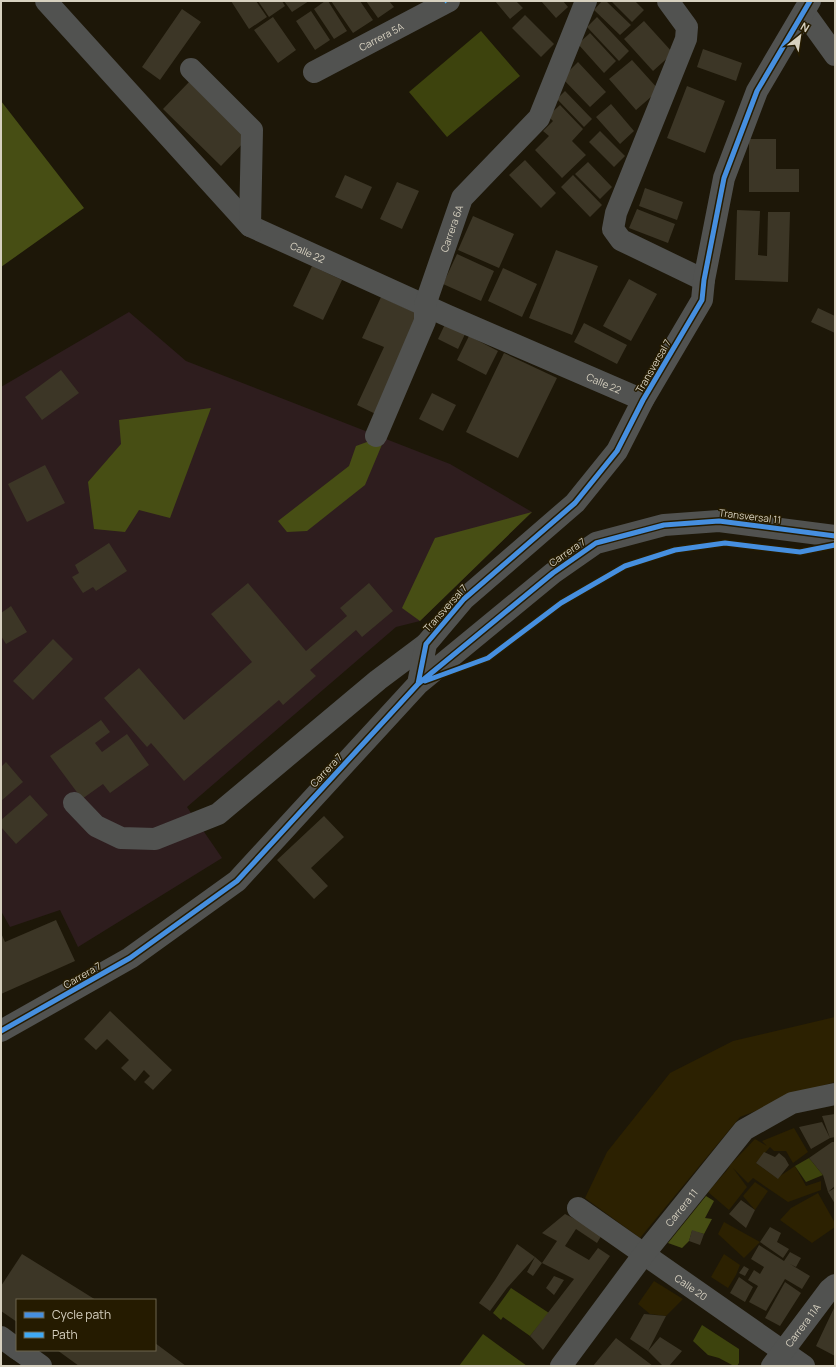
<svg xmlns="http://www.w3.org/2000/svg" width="836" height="1367" font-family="Manrope,sans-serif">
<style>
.built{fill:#2c2101}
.education{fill:#2e1d1e}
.green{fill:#3d430d}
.forest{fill:#474e14}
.building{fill:#3c3626}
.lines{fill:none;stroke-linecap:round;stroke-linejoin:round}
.minor{stroke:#515250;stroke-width:22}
.tertiary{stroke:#515250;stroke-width:22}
.quiet{stroke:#3fa9f5;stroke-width:4;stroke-dasharray:8 4;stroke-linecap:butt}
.cycleway-casing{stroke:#251b00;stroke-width:8}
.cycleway{stroke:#468fdf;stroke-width:5}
.labels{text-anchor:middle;stroke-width:3;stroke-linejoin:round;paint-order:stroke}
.street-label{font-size:10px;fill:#d7d1c0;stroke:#251b00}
</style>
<rect width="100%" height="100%" fill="#1d1708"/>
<!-- built -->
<path class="built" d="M 835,1017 L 835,1082 L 821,1086 L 740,1117 L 640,1238 L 585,1198 L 607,1152 L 670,1073 L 733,1041 Z
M 794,1128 L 808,1152 L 793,1163 L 786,1151 L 774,1151 L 770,1147 L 756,1163 L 777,1178 L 795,1166 L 806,1186 L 821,1181 L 821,1190 L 788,1202 L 753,1178 L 748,1183 L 733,1168 L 747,1187 L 729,1210 L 708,1192 L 728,1169 L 730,1165 L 755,1139 L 767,1146 L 762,1141 Z
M 755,1182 L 768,1191 L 755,1210 L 743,1196 Z
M 818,1193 L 835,1223 L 835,1227 L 812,1243 L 780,1220 L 791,1208 Z
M 724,1222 L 760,1242 L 744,1258 L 718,1234 Z
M 724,1254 L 740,1265 L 736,1275 L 728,1288 L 711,1277 Z
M 654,1281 L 683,1299 L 666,1316 L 650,1314 L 638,1304 Z"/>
<!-- education -->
<path class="education" d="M 129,312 L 186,361 L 450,464 L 532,512 L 420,621 L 396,627 L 187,807 L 222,858 L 78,947 L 60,910 L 10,927 L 1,911 L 1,387 Z"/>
<!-- green -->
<path class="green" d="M 481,31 L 520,76 L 447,137 L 409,92 Z
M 809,1158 L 823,1175 L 806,1182 L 795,1166 Z
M 511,1288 L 549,1313 L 530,1336 L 503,1317 L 501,1320 L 493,1313 Z
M 702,1325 L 739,1349 L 739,1363 L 737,1366 L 734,1366 L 719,1358 L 708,1355 L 693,1341 Z
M 483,1334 L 527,1366 L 459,1366 Z"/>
<!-- forest -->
<path class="forest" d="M 1,101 L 84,208 L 1,267 Z
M 211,408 L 170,518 L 139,510 L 125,532 L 94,529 L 88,482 L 121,444 L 119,420 Z
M 386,435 L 365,485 L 307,531 L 287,532 L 278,521 L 349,466 L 356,446 Z
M 532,512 L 420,621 L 402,608 L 435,538 Z
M 706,1196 L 714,1201 L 705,1218 L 712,1219 L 704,1234 L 692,1231 L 689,1241 L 682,1248 L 668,1243 Z"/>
<!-- building -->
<path class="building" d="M 231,1 L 256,1 L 267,17 L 249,29 Z
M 258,1 L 282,1 L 285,6 L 269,17 Z
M 284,1 L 309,1 L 292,12 Z
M 325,1 L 328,1 L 347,31 L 334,39 L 314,9 Z
M 331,1 L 360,1 L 373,20 L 353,33 Z
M 366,1 L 389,1 L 394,7 L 378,18 Z
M 495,1 L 516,1 L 523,8 L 510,19 Z
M 541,1 L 563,1 L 568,7 L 556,18 Z
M 602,1 L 606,1 L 631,25 L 620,35 L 594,10 Z
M 611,1 L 635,1 L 644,10 L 632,22 Z
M 182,9 L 201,22 L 160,80 L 142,67 Z
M 311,11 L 330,40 L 315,50 L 296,21 Z
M 525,15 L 554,44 L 541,57 L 512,28 Z
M 273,17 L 296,50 L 278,63 L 254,30 Z
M 597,17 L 629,51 L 619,61 L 587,27 Z
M 644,21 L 673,53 L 653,71 L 624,39 Z
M 590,33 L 616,61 L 604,73 L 578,44 Z
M 703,49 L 742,63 L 736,81 L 697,67 Z
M 632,60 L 659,90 L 636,110 L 609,79 Z
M 578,62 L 606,92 L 590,107 L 562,78 Z
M 189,82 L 247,139 L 221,166 L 163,109 Z
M 687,86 L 725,101 L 705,153 L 667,138 Z
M 565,91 L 592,119 L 584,127 L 557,99 Z
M 611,104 L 634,131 L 620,144 L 596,117 Z
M 560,105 L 583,129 L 572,141 L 586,155 L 562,178 L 535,150 L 549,136 L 543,131 L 553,121 L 548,116 Z
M 600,131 L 625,156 L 614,167 L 589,142 Z
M 749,139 L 776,139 L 776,169 L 799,169 L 799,192 L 749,192 Z
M 525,160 L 556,193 L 541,208 L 509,175 Z
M 588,162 L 612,187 L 600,199 L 575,174 Z
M 345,175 L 372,187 L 362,209 L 335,197 Z
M 573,175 L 602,205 L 590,217 L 561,187 Z
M 397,182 L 419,191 L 402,229 L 380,219 Z
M 645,188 L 683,202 L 677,220 L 639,206 Z
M 637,209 L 675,224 L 668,243 L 629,228 Z
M 737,210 L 760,211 L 758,255 L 767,256 L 768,212 L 790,212 L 788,282 L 735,280 Z
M 473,216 L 514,234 L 499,268 L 458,250 Z
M 556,250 L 598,266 L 572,335 L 529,318 Z
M 457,254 L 494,271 L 481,301 L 443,284 Z
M 312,266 L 342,280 L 323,320 L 293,306 Z
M 503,268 L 537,284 L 522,317 L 488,301 Z
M 629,279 L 657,294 L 631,341 L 603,326 Z
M 381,297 L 431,320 L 386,419 L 357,405 L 384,347 L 362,338 Z
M 818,308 L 835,316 L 835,333 L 811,322 Z
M 446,322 L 466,332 L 458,349 L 438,339 Z
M 584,323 L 627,345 L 617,364 L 574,342 Z
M 469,336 L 498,351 L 486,375 L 457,360 Z
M 504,353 L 557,378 L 518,458 L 466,432 Z
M 61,370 L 79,393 L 42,420 L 25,397 Z
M 432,393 L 456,405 L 443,431 L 419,419 Z
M 45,465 L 65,503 L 27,522 L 8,484 Z
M 109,543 L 127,571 L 96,591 L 93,587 L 83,593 L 72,577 L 79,573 L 75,565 Z
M 248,583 L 306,651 L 347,616 L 340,608 L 369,583 L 393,611 L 362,637 L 356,630 L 310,670 L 316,676 L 283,705 L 279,700 L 184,781 L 151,743 L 147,747 L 104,698 L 139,668 L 184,720 L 252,662 L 211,614 Z
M 11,606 L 27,632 L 6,644 L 1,636 L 1,613 Z
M 53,639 L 73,659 L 33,700 L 13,681 Z
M 101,720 L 110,732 L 95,743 L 102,752 L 127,734 L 149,765 L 110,793 L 103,784 L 82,799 L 50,756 Z
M 6,762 L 23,782 L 1,801 L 1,767 Z
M 30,795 L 48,815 L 16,844 L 1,827 L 1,820 Z
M 324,816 L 344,837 L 311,868 L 328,886 L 314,899 L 277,860 Z
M 56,920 L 75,961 L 1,994 L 1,933 L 5,942 Z
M 110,1011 L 172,1070 L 153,1090 L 144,1082 L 150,1076 L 144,1070 L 135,1081 L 121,1068 L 129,1060 L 107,1039 L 96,1050 L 84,1039 Z
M 835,1114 L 835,1137 L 830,1138 L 822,1116 Z
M 822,1122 L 830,1138 L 811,1149 L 799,1127 Z
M 832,1142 L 835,1142 L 835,1186 L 828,1192 L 823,1175 L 809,1158 Z
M 764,1152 L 775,1157 L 779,1153 L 785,1158 L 789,1165 L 778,1179 L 756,1163 Z
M 835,1188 L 835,1204 L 828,1192 Z
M 741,1200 L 755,1210 L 746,1228 L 729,1214 Z
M 565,1214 L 603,1233 L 597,1243 L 576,1229 L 565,1246 L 589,1260 L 598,1248 L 610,1256 L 543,1350 L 530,1336 L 574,1279 L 542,1263 L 533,1276 L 527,1272 L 535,1257 L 542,1263 L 557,1241 L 542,1233 Z
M 770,1227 L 781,1233 L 777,1242 L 789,1249 L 783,1258 L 760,1242 Z
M 692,1230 L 704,1234 L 700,1245 L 689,1241 Z
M 517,1244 L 535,1257 L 507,1288 L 490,1311 L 479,1303 L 495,1280 Z
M 759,1245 L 784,1261 L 790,1252 L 801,1258 L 796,1267 L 790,1264 L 810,1276 L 802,1289 L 785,1279 L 766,1311 L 749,1302 L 758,1286 L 748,1280 L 754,1270 L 760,1274 L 764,1267 L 751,1259 Z
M 22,1254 L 43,1267 L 96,1300 L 17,1300 L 17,1322 L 1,1311 L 1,1286 Z
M 744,1266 L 749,1269 L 745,1276 L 739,1273 Z
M 554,1276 L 564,1280 L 554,1295 L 546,1288 Z
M 739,1277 L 753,1287 L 745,1302 L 730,1293 Z
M 785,1282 L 801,1293 L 780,1326 L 765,1318 Z
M 835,1306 L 835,1356 L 816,1346 Z
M 644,1314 L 666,1316 L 648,1351 L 630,1339 Z
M 660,1337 L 682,1351 L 669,1366 L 663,1366 L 648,1351 Z
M 616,1338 L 653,1366 L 593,1366 Z
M 155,1343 L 186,1366 L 79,1366 L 57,1350 L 155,1350 Z"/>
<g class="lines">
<!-- minor -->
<g class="minor">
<path id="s1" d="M 46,1 L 250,226 L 446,315 L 643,400"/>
<path d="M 668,1 L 687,27 L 686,39 L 616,213 L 613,229 L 621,240 L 704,280"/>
<path d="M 804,12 L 835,55"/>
<path d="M 191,69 L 252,130 L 250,226"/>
<path id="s2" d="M 314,72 L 449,1"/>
<path id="s3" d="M 376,436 L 425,321 L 425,305 L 462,198 L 539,118 L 586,1"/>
<path d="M 74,803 L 96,826 L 121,838 L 155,839 L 218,814 L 378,680 L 426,644"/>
<path id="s4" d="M 578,1208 L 804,1366"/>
<path d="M 1,1337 L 17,1349"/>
<path d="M 19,1350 L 41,1366"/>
<path id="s5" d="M 561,1366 L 644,1254 L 744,1130 L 792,1103 L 835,1094"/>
<path id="s6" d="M 772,1366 L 829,1290 L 835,1285"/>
</g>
<!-- tertiary -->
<path class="tertiary" d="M 418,684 L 426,644 L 464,599 L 575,503 L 617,451 L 643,400 L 702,300 L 704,280 L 724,178 L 757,91 L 810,1
M 1,1031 L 130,958 L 237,881 L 418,684 L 553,573 L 596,543 L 664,525 L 719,521 L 835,536"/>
<!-- quiet -->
<path class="quiet" d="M 446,1 L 447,2"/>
<!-- cycleway casing -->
<g class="cycleway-casing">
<path id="cycleway" d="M 425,681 L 488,658 L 561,603 L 625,566 L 675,550 L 725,543 L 800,552 L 835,545
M 418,684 L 426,644 L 464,599 L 575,503 L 617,451 L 643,400 L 702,300 L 704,280 L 724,178 L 757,91 L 810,1
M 1,1031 L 130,958 L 237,881 L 418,684 L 553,573 L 596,543 L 664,525 L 719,521 L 835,536"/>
</g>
<!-- cycleway -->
<use href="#cycleway" class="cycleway"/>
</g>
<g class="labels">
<!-- street labels -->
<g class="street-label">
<text dy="4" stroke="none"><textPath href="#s2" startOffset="76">Carrera 5A</textPath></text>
<text dy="4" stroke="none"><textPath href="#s3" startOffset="222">Carrera 6A</textPath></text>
<text dy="4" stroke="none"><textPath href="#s1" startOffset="367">Calle 22</textPath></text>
<text transform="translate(653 366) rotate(-60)" y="4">Transversal 7</text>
<text dy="4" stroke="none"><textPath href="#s1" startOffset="691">Calle 22</textPath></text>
<text transform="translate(750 516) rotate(7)" y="4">Transversal 11</text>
<text transform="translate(567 552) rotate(-35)" y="4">Carrera 7</text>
<text transform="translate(445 608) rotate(-48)" y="4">Transversal 7</text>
<text transform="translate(326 770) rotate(-47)" y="4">Carrera 7</text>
<text transform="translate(82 975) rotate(-30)" y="4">Carrera 7</text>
<text dy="4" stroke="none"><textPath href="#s5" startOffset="199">Carrera 11</textPath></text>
<text dy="4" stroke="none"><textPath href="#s4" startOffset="138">Calle 20</textPath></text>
<text dy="4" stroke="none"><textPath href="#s6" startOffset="51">Carrera 11A</textPath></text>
</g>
</g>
<!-- border -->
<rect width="836" height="1367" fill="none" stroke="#d7d1c0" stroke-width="4"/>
<!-- legend -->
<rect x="16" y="1299" width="140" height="52" fill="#251b00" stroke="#6c644d"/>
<rect x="24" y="1312" width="20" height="6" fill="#468fdf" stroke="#6c644d"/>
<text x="52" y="1319" font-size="12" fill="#d7d1c0">Cycle path</text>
<rect x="24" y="1332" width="20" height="6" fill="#3fa9f5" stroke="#6c644d"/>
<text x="52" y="1339" font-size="12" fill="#d7d1c0">Path</text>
<!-- north arrow -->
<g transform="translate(800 36) rotate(30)" stroke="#251b00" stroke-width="3" paint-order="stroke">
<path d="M0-3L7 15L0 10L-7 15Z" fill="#d7d1c0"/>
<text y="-6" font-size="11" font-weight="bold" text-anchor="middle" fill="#d7d1c0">N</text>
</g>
</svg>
